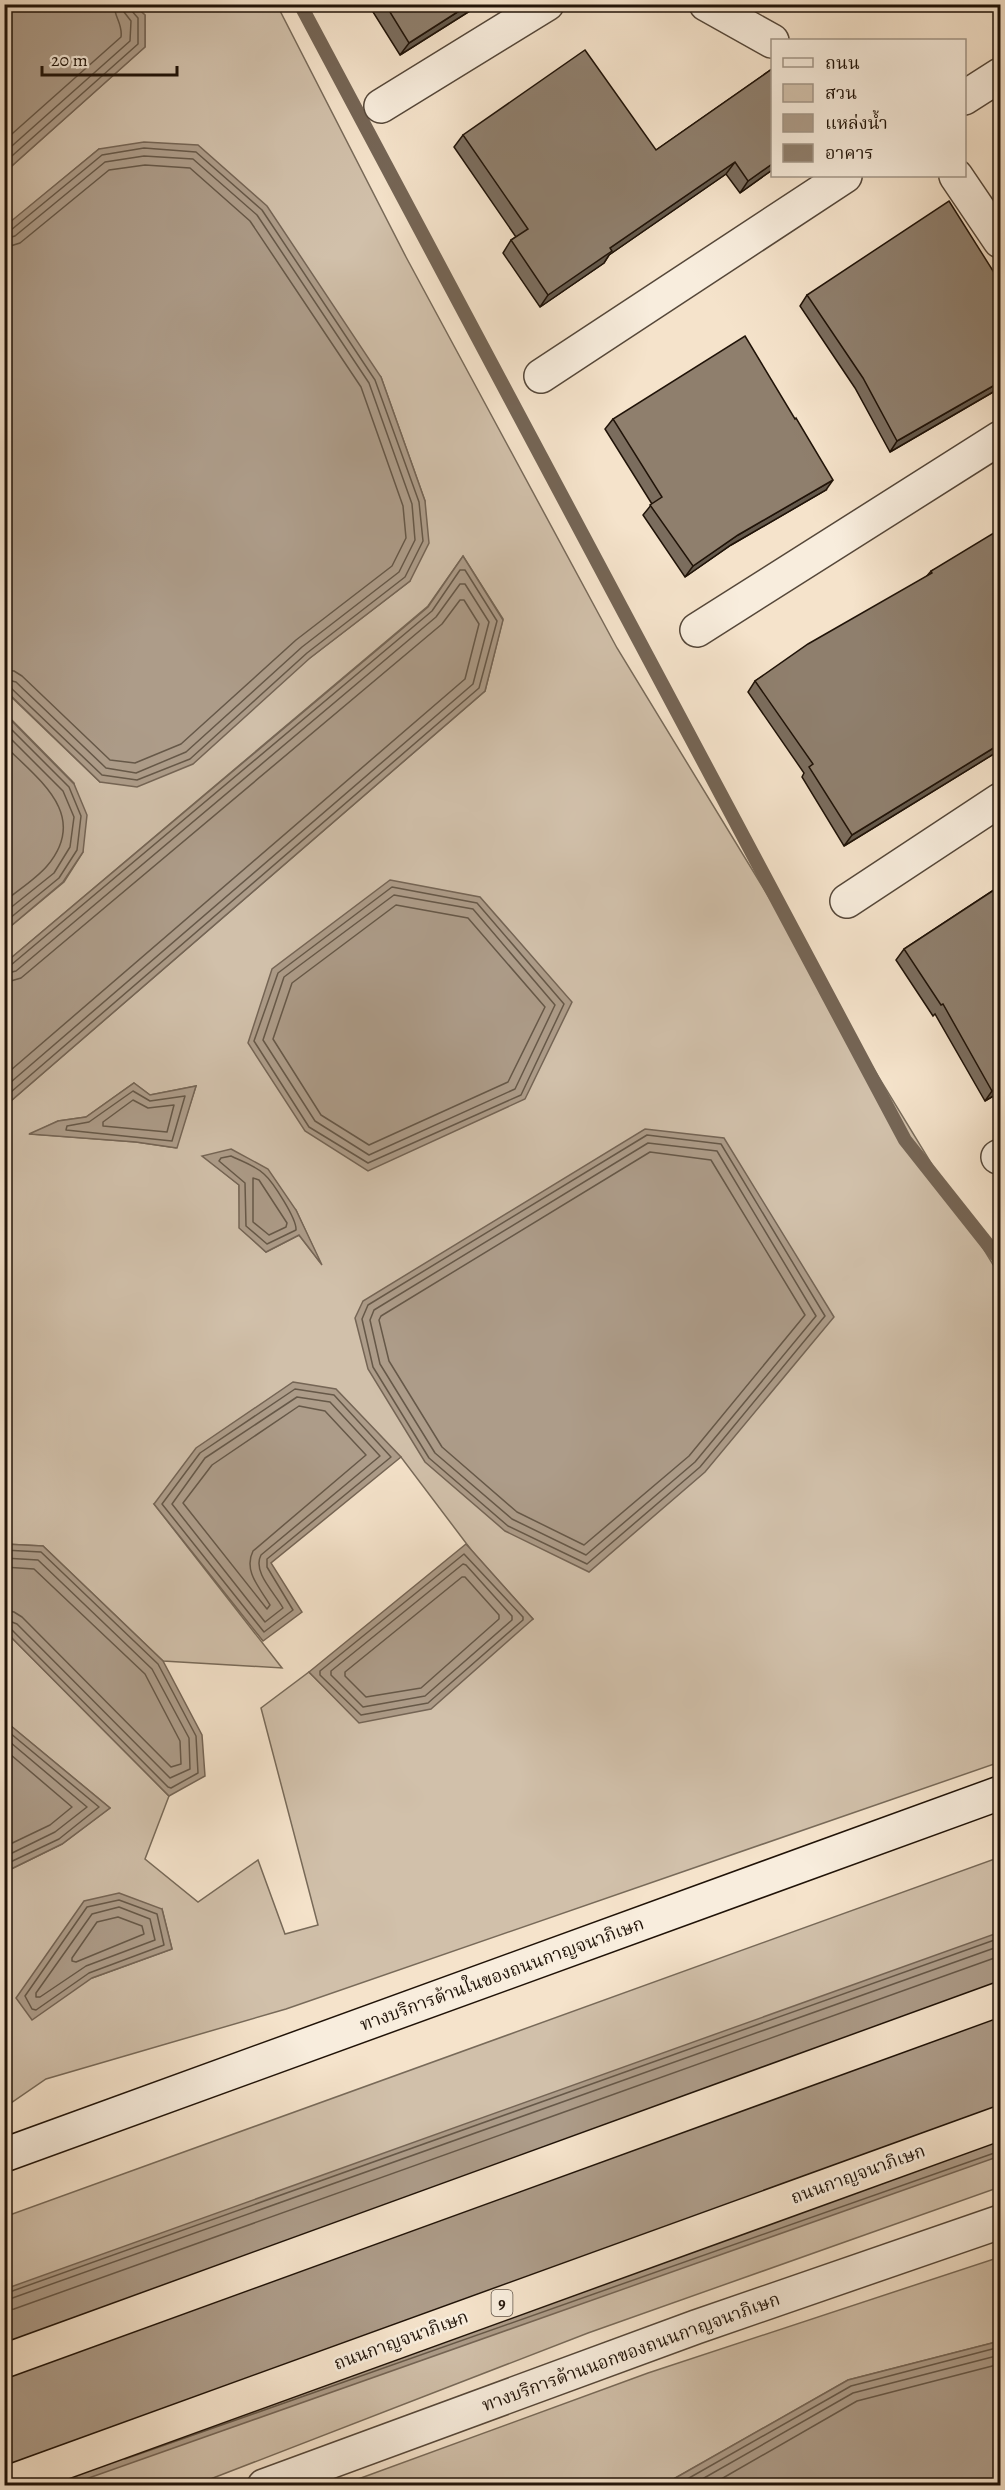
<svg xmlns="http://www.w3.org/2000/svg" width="1005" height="2490" font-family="Alegreya,'Noto Serif Thai',serif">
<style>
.green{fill:#d1c0aa;stroke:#786a59;stroke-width:1.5;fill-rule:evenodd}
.water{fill:#ad9c89;stroke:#756555;stroke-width:1.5}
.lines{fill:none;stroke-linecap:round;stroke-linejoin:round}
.shore{stroke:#665848;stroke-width:1.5}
.stream{stroke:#756555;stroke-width:14}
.minor-casing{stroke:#554739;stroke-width:36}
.secondary-casing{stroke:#201308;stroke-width:36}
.motorway-casing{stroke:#201308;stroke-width:36}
.minor{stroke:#f8eddd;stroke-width:33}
.secondary{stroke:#f8eddd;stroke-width:33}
.motorway{stroke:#f5e3cb;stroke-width:33}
.wall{fill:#7b6d5e;stroke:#201308;stroke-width:1.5}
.shaded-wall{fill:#64594c;stroke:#201308;stroke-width:1.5}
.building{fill:#8f7f6d;stroke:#201308;stroke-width:1.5}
.labels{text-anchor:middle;stroke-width:5;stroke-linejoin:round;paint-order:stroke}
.shield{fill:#f8eddd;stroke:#615448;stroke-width:1.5}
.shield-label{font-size:16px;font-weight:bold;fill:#201308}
.street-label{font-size:18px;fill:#201308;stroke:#f8eddd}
</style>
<rect width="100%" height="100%" fill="#f5e3cb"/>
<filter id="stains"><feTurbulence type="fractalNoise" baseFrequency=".00333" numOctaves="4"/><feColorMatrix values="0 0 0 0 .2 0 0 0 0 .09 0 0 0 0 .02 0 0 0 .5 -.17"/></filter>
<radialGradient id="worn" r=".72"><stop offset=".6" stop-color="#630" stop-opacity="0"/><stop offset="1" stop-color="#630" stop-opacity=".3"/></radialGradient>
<!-- green -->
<path class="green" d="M 134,5 L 277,5 L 406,257 L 617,648 L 1000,1276 L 1000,1762 L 286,2009 L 46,2079 L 5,2107 L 5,1872 L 62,1844 L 110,1808 L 5,1721 L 5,1631 L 169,1796 L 145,1859 L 198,1902 L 258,1860 L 285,1934 L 318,1925 L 261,1708 L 309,1672 L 359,1722 L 533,1619 L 472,1551 L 401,1457 L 154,1504 L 282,1668 L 163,1661 L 43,1546 L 4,1544 L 5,1106 L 485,691 L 503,619 L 463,556 L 428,606 L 5,963 L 5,931 L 64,882 L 83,852 L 74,783 L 5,713 L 4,690 L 100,782 L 310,658 L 410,581 L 425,501 L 381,377 L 99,149 L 5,227 L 5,172 L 145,47 L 145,15 ZM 134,1083 L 150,1095 L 196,1086 L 176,1148 L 136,1142 L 31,1134 L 58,1121 L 86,1117 ZM 203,1156 L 296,1210 L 320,1262 L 299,1235 L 266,1252 L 240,1228 L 239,1185 ZM 162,1909 L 172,1949 L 92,1978 Z
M 1000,1857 L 1000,2187 L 588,2333 L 195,2485 L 5,2485 L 4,2217 Z
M 1000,2257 L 1000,2341 L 848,2380 L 663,2485 L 339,2486 L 648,2373 Z"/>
<!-- water -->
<path class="water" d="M 5,4 L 134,5 L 145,15 L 145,47 L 5,172 Z
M 144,142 L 198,145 L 267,206 L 381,377 L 425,501 L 429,543 L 410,581 L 310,658 L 193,764 L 137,787 L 100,782 L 5,690 L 4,227 L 99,149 Z
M 463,556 L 503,620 L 485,691 L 5,1106 L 5,963 L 428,607 Z
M 4,713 L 74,784 L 87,815 L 83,852 L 63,882 L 5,931 Z
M 390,880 L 480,897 L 572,1002 L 525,1099 L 368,1171 L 305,1131 L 248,1043 L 272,969 Z
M 134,1083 L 150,1095 L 196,1086 L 177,1148 L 136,1142 L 29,1134 L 58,1121 L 86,1117 Z
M 645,1129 L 724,1138 L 834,1317 L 705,1472 L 589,1572 L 505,1531 L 425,1462 L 368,1369 L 355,1318 L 363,1301 Z
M 231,1149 L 268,1169 L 296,1210 L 322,1265 L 299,1235 L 266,1252 L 239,1228 L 239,1185 L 202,1156 Z
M 293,1382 L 336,1389 L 401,1457 L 271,1563 L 302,1612 L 263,1641 L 154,1504 L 196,1448 Z
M 5,1544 L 43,1546 L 163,1661 L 202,1735 L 205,1776 L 169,1796 L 5,1631 Z
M 466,1544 L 533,1619 L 431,1709 L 359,1723 L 309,1672 Z
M 5,1721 L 110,1808 L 62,1844 L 5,1872 Z
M 119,1893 L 162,1909 L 172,1949 L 92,1978 L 32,2020 L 16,1998 L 84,1901 Z
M 1000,1932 L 1000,2156 L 69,2485 L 5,2486 L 5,2289 Z
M 1000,2341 L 1000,2485 L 663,2485 L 848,2380 Z"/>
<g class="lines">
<!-- shore -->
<path class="shore" d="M 4,141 L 121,37 C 123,24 114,17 114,4
M 4,153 L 130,41 L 131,21 L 124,12 L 123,4
M 4,163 L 138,44 L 138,18 L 131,10 L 130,4
M 4,232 L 11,230 L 102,155 L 144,148 L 196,152 L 262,210 L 375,380 L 419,502 L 423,541 L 405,577 L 307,653 L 190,759 L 137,780 L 102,775 L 11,688 L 4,686
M 4,239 L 15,236 L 105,162 L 144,156 L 193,159 L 257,215 L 369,383 L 412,504 L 415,540 L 399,572 L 302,647 L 186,752 L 136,773 L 106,768 L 16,682 L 4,679
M 4,248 L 20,243 L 109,170 L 145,165 L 190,168 L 250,221 L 361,387 L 403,506 L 406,538 L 392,566 L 296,640 L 181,744 L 135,763 L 110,760 L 22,676 L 14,671 L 4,670
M 4,722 L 69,787 L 81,816 L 77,850 L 59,878 L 4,923
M 4,732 L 63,791 L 74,817 L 70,847 L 54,873 L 4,913
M 4,745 C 39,780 90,815 47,866 C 36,879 18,890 4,902
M 392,887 L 477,903 L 564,1004 L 521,1095 L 368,1163 L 309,1127 L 254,1041 L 278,973 Z
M 394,895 L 473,909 L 555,1005 L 515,1089 L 369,1155 L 315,1121 L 263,1040 L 284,977 Z
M 396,905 L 468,918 L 545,1007 L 508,1082 L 369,1145 L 321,1115 L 273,1039 L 292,983 Z
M 4,967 L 11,965 L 432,611 L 460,570 L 465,570 L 497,621 L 479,688 L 4,1098
M 4,974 L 16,971 L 436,617 L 460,584 L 465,584 L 489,622 L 473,684 L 4,1088
M 4,983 L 21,978 L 442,624 L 460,600 L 464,600 L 479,624 L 465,679 L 4,1076
M 133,1091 L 150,1101 L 185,1096 L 172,1141 L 66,1130 L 67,1126 L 89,1122 Z
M 133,1100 L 148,1108 L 174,1105 L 167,1132 L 103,1126 L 103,1122 Z
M 647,1135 L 721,1144 L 825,1316 L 700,1467 L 587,1564 L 508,1526 L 429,1458 L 373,1367 L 362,1319 L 368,1305 Z
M 648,1143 L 717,1151 L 816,1316 L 695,1462 L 586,1555 L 512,1519 L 435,1453 L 380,1364 L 370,1320 L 374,1310 Z
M 650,1152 L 711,1160 L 805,1315 L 689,1456 L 584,1545 L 517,1512 L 442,1447 L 389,1361 L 379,1320 L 381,1316 Z
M 231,1156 C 241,1161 256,1166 264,1174 C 273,1182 297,1219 296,1230 L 267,1244 L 246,1226 L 245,1183 L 219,1161 L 221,1158 Z
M 253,1178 L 259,1180 L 287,1223 L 286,1227 L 269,1235 L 253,1222 Z
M 295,1389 L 334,1395 L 391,1457 L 267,1559 L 267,1567 L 293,1610 L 264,1632 L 162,1504 L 200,1453 Z
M 297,1397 L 330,1402 L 380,1456 L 261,1555 C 252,1572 275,1593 283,1608 L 265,1622 L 172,1504 L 205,1458 Z
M 299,1406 L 325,1411 L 366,1455 L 253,1551 C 243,1571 260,1588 270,1605 L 267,1609 L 183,1503 L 212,1465 Z
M 4,1550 L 41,1552 L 158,1664 L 196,1736 L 198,1773 L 171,1788 L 168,1787 L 11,1629 L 4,1627
M 464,1554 L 523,1617 L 523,1620 L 428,1703 L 361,1715 L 320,1675 L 320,1671 Z
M 4,1558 L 38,1560 L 152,1669 L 189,1738 L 190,1769 L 170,1778 L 17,1624 L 4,1619
M 463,1564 L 466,1565 L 512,1616 L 512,1620 L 425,1696 L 363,1707 L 331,1675 L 331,1671 Z
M 4,1567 L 34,1569 L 145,1674 L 180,1741 L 181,1764 L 171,1767 L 22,1617 L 14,1612 L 4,1610
M 462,1577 L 465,1577 L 499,1615 L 499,1619 L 421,1688 L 366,1697 L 345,1676 L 345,1672 Z
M 4,1728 L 99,1807 L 59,1839 L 4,1865
M 4,1737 L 87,1807 L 55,1832 L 4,1857
M 4,1749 L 72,1807 L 50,1825 L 4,1847
M 119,1900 L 157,1914 L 164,1945 L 89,1973 L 36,2010 L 32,2009 L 25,1996 L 87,1907 Z
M 119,1907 L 150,1919 L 155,1940 L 86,1966 L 40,1997 L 36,1997 L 36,1993 L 92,1914 Z
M 118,1917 L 142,1926 L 144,1934 L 76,1962 L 72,1961 L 72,1958 L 97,1922 Z
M 4,2294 L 1000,1938
M 4,2301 L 1000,1946
M 4,2311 L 14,2309 L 1000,1956
M 125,2459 L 1000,2151
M 675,2486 L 851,2386 L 1000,2347
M 690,2486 L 853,2393 L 1000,2355
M 709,2486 L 857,2401 L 1000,2364"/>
<!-- stream -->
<path class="stream" d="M 300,4 L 905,1140 L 1000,1260"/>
<!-- minor casing -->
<g class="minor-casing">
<path id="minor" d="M 706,4 L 772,41
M 964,98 L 1000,75
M 381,106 L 547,4
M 956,176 L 1000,241
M 541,376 L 845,176
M 697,630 L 1000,438
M 847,901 L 1000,800
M 998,1157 L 1000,1156
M 264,2486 L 696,2327 L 1000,2222"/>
</g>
<!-- secondary casing -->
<g class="secondary-casing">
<path id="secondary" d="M 4,2155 L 1000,1793"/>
</g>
<!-- motorway casing -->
<g class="motorway-casing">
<path id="motorway" d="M 4,2361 L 1000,1999
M 4,2484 L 1000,2123"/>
</g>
<!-- minor -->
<use href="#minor" class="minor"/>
<!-- secondary -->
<use href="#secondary" class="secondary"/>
<!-- motorway -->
<use href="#motorway" class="motorway"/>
</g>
<!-- wall -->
<path class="wall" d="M 368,4 L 481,4 L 400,55 Z
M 772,69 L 772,170 L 740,193 L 726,174 L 609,255 L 604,263 L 540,307 L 503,253 L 511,240 L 516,237 L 454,147 L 463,135 L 656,150 Z
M 1000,282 L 1000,388 L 890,452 L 855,388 L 800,306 L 807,295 Z
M 613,419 L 826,490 L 731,545 L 685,577 L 643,515 L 652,504 L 605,429 Z
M 1000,537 L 1000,748 L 997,752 L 844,846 L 802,777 L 804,773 L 748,692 L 755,681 L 926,577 L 931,571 Z
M 1000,886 L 1000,1092 L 985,1101 L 935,1014 L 933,1016 L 896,960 L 904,949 Z"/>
<!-- shaded-wall -->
<path class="shaded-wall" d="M 470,4 L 481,4 L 400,55 L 409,43 Z
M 735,162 L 726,174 L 609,255 L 604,263 L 540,307 L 548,295 L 610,248 Z
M 772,164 L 772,170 L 740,193 L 748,181 Z
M 1000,382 L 1000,388 L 890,452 L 897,441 Z
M 833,480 L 826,490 L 731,545 L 685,577 L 693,566 L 738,535 Z
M 1000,744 L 1000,748 L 997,752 L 844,846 L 852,835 Z
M 1000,1086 L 1000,1092 L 985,1101 L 992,1091 Z"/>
<!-- building -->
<path class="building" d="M 385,4 L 470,4 L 409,43 Z
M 585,50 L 656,150 L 772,69 L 772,164 L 748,181 L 735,162 L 610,248 L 612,251 L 548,295 L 511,240 L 528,229 L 463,135 Z
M 949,201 L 1000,282 L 1000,382 L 897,441 L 863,378 L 807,295 Z
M 745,336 L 795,419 L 796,418 L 833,480 L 738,535 L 693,566 L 650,505 L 662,497 L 613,419 Z
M 997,531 L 1000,537 L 1000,744 L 852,835 L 809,767 L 813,764 L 755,681 L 808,644 L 932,573 L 931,571 Z
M 1000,886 L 1000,1086 L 992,1091 L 943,1004 L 941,1005 L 904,949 Z"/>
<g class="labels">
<!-- shield labels -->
<rect class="shield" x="491.5" y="2290" width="21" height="26" rx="4.5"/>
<g class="shield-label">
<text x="502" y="2309">9</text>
</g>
<!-- street labels -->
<g class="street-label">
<text transform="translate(502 1974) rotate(-20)" y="6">ทางบริการด้านในของถนนกาญจนาภิเษก</text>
<text transform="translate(858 2174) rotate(-20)" y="6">ถนนกาญจนาภิเษก</text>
<text transform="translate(401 2340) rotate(-20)" y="6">ถนนกาญจนาภิเษก</text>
<text transform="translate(631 2352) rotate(-20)" y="6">ทางบริการด้านนอกของถนนกาญจนาภิเษก</text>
</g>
</g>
<!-- margin -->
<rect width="1005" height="2490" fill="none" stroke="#f5e3cb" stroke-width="24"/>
<rect x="6" y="6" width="993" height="2478" fill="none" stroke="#201308" stroke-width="3"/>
<rect x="12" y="12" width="981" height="2466" fill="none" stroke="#201308" stroke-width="1.5"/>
<!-- legend -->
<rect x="771" y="39" width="195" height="138" fill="#f8eddd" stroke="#a29688" stroke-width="1.5"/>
<rect x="783" y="58" width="30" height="9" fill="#f8eddd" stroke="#a29688" stroke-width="1.5"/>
<text x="825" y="69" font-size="18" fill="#201308">ถนน</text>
<rect x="783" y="84" width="30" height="18" fill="#d1c0aa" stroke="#a29688" stroke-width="1.5"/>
<text x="825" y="99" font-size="18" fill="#201308">สวน</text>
<rect x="783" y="114" width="30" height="18" fill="#ad9c89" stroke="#a29688" stroke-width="1.5"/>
<text x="825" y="129" font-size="18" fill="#201308">แหล่งน้ำ</text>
<rect x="783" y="144" width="30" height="18" fill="#8f7f6d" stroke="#a29688" stroke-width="1.5"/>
<text x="825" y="159" font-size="18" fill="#201308">อาคาร</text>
<!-- scale -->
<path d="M42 66v9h135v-9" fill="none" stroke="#201308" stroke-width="3"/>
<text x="51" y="66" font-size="18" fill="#201308" stroke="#f8eddd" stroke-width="4.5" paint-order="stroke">20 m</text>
<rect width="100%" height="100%" filter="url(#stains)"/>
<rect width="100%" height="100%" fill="url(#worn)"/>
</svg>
